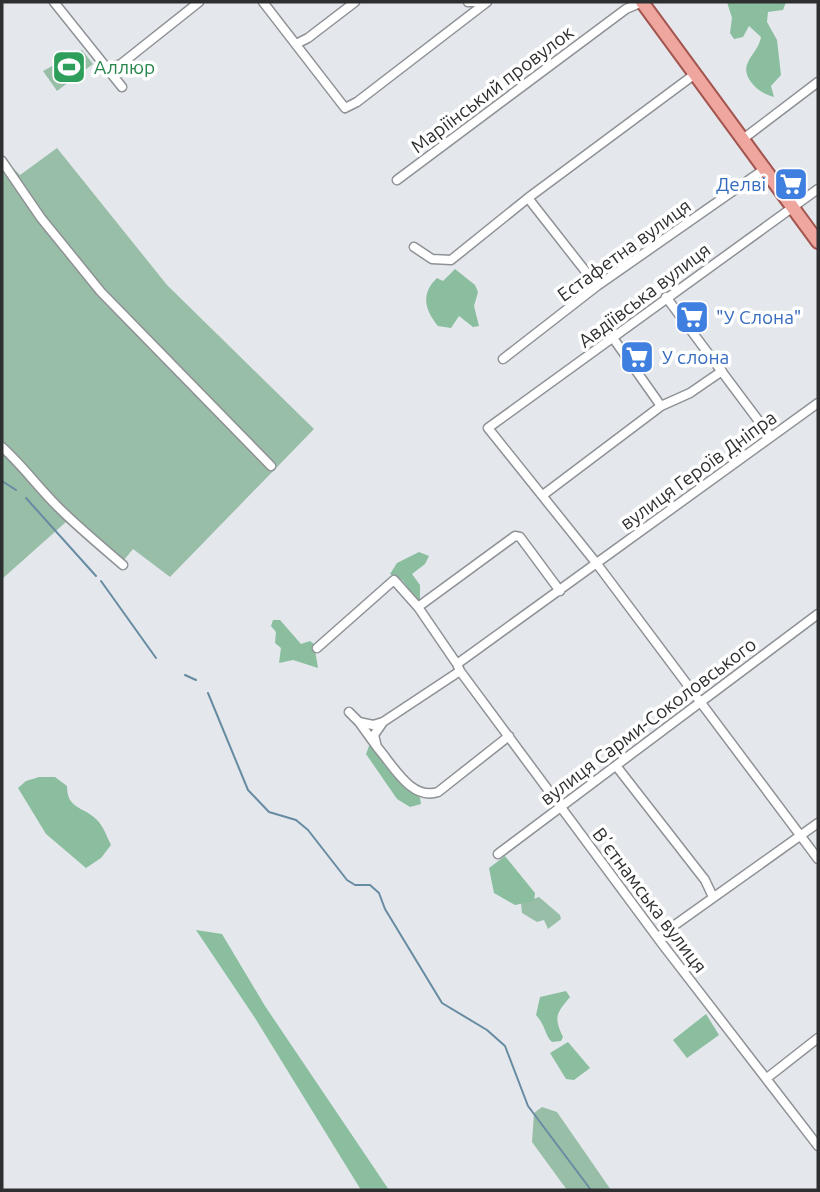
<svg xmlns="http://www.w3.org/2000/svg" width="820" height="1192" font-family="Ubuntu,sans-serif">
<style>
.green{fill:#99bea8}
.forest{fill:#8abe9f}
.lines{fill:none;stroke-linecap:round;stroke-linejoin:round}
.stream{stroke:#678ba2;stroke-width:2}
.minor-casing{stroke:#8e9195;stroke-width:11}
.primary-casing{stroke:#a4554f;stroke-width:16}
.minor{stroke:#fff;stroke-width:8}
.primary{stroke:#efa69f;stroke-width:12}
.labels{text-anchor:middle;stroke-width:7;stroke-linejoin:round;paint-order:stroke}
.leisure-label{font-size:19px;fill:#27864d;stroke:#fff;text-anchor:start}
.street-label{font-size:19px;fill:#2e2f31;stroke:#fff}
.shop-label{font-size:19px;fill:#366cbe;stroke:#fff;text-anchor:start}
</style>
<rect width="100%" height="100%" fill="#e4e8ec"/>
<!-- green -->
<path class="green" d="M 82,50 L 93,64 L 57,91 L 43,71 Z
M 57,148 L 167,285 L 314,429 L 170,577 L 133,549 L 119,566 L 66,522 L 2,579 L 2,157 L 20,175 Z
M 539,897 L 560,915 L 561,919 L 548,929 L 544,920 L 537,922 L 522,913 L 521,903 Z
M 542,1107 L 557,1112 L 611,1190 L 567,1190 L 532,1142 L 534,1113 Z"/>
<!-- forest -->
<path class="forest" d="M 727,2 L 786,2 L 783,10 L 768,12 L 767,22 L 777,40 L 781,75 L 771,86 L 774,97 C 764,94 757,90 751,82 C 737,63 758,55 761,37 L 749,26 L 743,37 L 734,39 L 730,33 L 732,18 Z
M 455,269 L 475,285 L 478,292 L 474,306 L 479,326 L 473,327 L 459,316 L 451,328 L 438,326 C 424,309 421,293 437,278 L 443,281 Z
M 419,552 L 429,556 L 425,564 L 412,574 L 420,585 L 420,603 L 402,580 L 390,574 L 397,563 Z
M 273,620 L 280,620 L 301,644 L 310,641 L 314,644 L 318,668 L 293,660 L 279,663 L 281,648 L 275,643 L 276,632 L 271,626 Z
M 369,746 L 372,746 L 386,767 L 420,798 L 421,804 L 410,807 L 397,799 L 366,754 Z
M 39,777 L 55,777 L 67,786 C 67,809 82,806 96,819 C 103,825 107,837 111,845 L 101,858 L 86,868 L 46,834 L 18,788 L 26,781 Z
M 505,856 L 535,893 L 534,901 L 515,905 L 494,893 L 489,868 Z
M 196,930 L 222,934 L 265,1006 L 389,1190 L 361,1190 L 255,1018 Z
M 566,991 L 570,997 C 557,1013 553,1016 563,1037 L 561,1041 L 552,1042 C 545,1036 546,1026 536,1015 L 540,997 Z
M 706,1014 L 719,1035 L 687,1058 L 673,1040 Z
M 568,1042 L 590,1068 L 574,1080 L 566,1079 L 550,1053 Z"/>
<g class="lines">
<!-- stream -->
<path class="stream" d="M 2,481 L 16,490
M 26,498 L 96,576
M 101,581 L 156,658
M 185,675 L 196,680
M 208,693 L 248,790 L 269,812 L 296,820 L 308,830 L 347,880 L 355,885 L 370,885 L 379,893 L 385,909 L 442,1003 L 487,1030 L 505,1046 L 528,1106 L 591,1190"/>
<!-- minor casing -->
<g class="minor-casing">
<path id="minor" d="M 54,2 L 122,87
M 263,2 L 345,108 L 357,102 L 487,2
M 468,2 L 480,2
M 296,44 L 308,38 L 355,2
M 108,69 L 121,64 L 199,2
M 743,139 L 818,82
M 2,161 L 41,218 L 101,292 L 271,466
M 397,180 L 626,9 L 642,2
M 818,189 L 488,428 L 597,564 L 818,859
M 528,198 L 597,286
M 414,247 L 432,259 L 451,260 L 528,198 L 695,74
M 666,297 L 770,436
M 613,338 L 661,406
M 503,359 L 597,286 L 766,168
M 2,447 C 23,466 38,487 58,507 C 78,527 101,546 123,565
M 543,495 L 661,406 L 690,393 L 722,371
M 418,607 L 515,536 L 520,537 L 560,591
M 317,648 L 394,580 L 418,607 L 457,664
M 460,671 L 663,945 L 818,1146
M 349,712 L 359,722 L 373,725 L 383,722 L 460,671 L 457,664 L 818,403
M 359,722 L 377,747 L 374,735 L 383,722
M 377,747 C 393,765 411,801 438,792 L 509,736
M 617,767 L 705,880 L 713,897
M 498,854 L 818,614
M 658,937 L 818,823
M 767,1078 L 818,1038"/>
</g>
<!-- primary casing -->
<g class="primary-casing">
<path id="primary" d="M 642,2 L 818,242"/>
</g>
<!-- minor -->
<use href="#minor" class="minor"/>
<!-- primary -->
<use href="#primary" class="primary"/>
</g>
<!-- icons -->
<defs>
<g id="stadium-square" transform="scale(1.75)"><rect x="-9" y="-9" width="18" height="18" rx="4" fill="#2e9e5b" stroke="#fff"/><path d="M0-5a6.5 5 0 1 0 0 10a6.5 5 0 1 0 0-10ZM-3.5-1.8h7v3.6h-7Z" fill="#fff"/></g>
<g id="supermarket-square" transform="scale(1.75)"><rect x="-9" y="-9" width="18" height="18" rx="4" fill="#3f7fe0" stroke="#fff"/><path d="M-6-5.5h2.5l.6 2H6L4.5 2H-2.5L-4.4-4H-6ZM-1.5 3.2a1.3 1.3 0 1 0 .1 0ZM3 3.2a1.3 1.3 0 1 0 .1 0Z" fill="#fff"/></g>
</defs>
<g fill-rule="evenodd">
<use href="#stadium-square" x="69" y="67"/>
<use href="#supermarket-square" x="791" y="184"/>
<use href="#supermarket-square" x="692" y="317"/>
<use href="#supermarket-square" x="637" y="357"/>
</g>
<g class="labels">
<!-- leisure labels -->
<g class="leisure-label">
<text x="94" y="74">Аллюр</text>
</g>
<!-- street labels -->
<g class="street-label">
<text transform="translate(492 89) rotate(-37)" y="7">Маріїнський провулок</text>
<text transform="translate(624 250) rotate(-36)" y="7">Естафетна вулиця</text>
<text transform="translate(644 295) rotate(-37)" y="7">Авдіївська вулиця</text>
<text transform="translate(698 470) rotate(-36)" y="7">вулиця Героїв Дніпра</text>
<text transform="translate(648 721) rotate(-37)" y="7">вулиця Сарми-Соколовського</text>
<text transform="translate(650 900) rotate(53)" y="7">Вʼєтнамська вулиця</text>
</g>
<!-- shop labels -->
<g class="shop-label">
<text x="766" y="191" text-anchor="end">Делві</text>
<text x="716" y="324">"У Слона"</text>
<text x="662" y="364">У слона</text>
</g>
</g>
<!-- border -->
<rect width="820" height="1192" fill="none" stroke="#2e2f31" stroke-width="7"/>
</svg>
